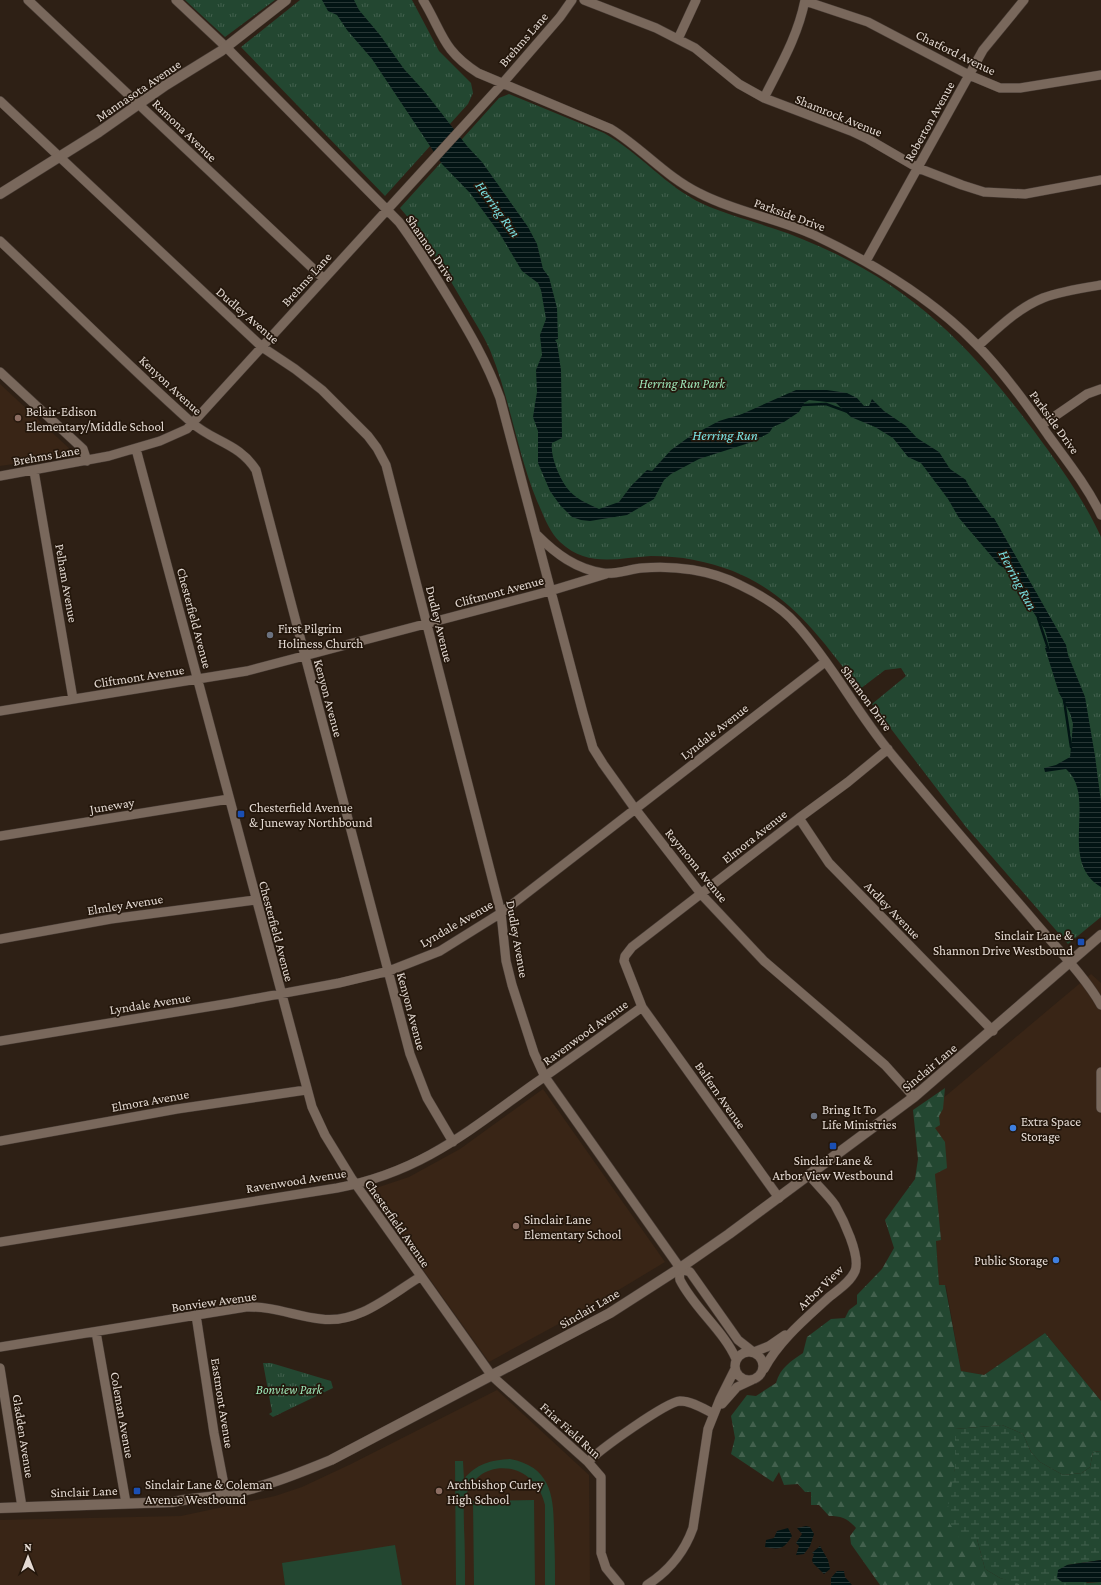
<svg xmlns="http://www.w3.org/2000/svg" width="1101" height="1585" font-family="'Crimson Pro',serif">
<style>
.built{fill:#392516}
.grass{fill:#234731}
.forest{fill:url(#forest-firs)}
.wetland{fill:url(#wetland-marsh)}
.park{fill:url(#park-tufts)}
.water{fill:url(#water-rules)}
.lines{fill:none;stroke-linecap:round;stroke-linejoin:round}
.stream{stroke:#021414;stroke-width:2.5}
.minor-casing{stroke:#473b34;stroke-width:10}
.tertiary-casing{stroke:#473b34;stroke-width:11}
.secondary-casing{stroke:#473b34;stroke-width:11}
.minor{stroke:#79685c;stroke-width:9}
.tertiary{stroke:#79685c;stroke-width:10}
.secondary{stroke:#79685c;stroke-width:10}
.education-dot{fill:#8d6e63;stroke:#24170c;stroke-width:1.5}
.worship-dot{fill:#6b7280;stroke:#24170c;stroke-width:1.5}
.transit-dot{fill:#1a4fb4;stroke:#24170c;stroke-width:1.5}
.shop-dot{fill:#3f7fe0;stroke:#24170c;stroke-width:1.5}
.labels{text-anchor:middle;stroke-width:3.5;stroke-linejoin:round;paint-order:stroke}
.street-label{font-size:13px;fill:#e4dad3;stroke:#24170c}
.park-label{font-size:13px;font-style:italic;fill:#9ce4b6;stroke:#24170c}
.poi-label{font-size:13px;fill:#e4dad3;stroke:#24170c;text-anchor:start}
.water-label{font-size:14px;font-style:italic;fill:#7be2e3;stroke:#24170c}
</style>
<defs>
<pattern id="forest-firs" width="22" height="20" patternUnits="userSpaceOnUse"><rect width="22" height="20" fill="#234731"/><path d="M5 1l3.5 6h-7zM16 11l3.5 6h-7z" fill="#43614e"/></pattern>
<pattern id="wetland-marsh" width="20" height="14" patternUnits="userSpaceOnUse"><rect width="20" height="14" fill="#234731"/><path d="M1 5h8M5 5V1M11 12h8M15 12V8" fill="none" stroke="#43614e"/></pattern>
<pattern id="park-tufts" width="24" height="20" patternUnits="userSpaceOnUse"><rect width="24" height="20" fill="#234731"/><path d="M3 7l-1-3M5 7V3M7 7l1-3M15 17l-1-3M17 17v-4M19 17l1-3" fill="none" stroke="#43614e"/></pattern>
<pattern id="water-rules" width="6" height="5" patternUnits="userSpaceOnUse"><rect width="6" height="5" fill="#021414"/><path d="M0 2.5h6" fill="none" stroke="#273635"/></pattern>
</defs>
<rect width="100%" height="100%" fill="#2e2015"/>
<!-- built -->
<path class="built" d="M 0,384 L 72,451 L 70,456 L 0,466 Z
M 1091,974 L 1101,983 L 1101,1401 L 1045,1333 L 984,1375 L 961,1371 L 946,1286 L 939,1285 L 936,1240 L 941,1240 L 929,1110 Z
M 543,1089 L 665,1262 L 597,1303 L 489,1362 L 367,1191 L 409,1177 L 460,1149 Z
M 497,1390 L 589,1475 L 590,1585 L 0,1585 L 0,1520 L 181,1516 L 275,1496 L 302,1487 L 351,1464 Z"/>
<!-- grass -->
<path class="grass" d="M 510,1459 C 553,1467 554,1499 554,1535 C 555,1552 555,1568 555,1585 L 545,1585 L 545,1505 C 535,1459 476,1455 465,1499 C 463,1507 464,1518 464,1527 C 465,1546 465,1566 465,1585 L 456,1585 L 455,1461 L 463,1461 L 464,1479 C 476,1464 491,1460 510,1459 Z
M 534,1500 L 535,1585 L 474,1585 L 473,1501 Z
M 395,1545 L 402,1585 L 285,1585 L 282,1563 Z"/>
<!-- forest -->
<path class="forest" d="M 945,1088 L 943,1109 L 939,1116 L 940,1125 L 935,1128 L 945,1142 L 947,1168 L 935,1174 L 941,1240 L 936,1241 L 939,1285 L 945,1285 L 961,1371 L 984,1375 L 1045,1333 L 1101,1401 L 1101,1451 L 1093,1452 L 1090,1467 L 1082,1473 L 1063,1475 L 1040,1462 L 1031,1452 L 1023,1434 L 1002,1425 L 955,1429 L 955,1467 L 953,1486 L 977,1539 L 985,1569 L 1000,1578 L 1029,1585 L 880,1585 L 851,1544 L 850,1536 L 856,1528 C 847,1518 842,1516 829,1516 L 819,1505 L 811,1505 L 811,1492 L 805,1492 L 798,1484 L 784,1485 L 779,1472 L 773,1482 L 731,1454 L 735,1438 L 731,1416 L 747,1395 L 756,1396 L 776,1383 C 780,1368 791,1361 803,1353 L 807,1337 L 831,1319 L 845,1318 L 849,1310 L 857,1304 L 857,1295 L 882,1269 L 894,1248 L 885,1220 L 915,1179 L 918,1159 L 913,1110 Z"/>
<!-- wetland -->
<path class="wetland" d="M 1002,1425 L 1023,1434 L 1031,1452 L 1040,1462 L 1063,1475 L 1082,1473 L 1090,1467 L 1093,1452 L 1101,1451 L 1101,1560 L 1067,1565 L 1087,1583 L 1101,1582 L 1101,1585 L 1022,1585 L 1000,1578 L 985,1569 L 977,1539 L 960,1539 L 950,1524 L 948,1505 L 955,1467 L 955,1429 Z"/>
<!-- park -->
<path class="park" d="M 185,0 L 275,0 L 225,37 Z
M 300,0 L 412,0 L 439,51 L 471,83 L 473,93 L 468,104 L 385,196 L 241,47 Z
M 509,94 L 604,133 C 640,153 665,186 703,204 C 725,214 749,220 772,228 C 794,235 815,244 836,254 C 921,295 978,356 1034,431 C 1059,465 1083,498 1101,537 L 1101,917 L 1068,944 L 966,827 L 872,704 L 906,676 L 901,668 L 885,670 L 860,689 C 812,627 778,576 694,560 C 680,557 665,556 651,556 C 617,558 588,568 560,542 C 548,530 544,516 537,501 C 517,452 510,399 490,350 C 483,334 472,318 463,302 C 444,270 425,236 400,208 L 499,98 Z
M 263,1363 L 271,1363 L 331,1381 L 333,1388 L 273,1417 L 269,1414 L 272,1412 Z"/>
<!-- water -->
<path class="water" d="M 322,0 L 354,0 L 359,10 L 380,35 L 404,69 L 425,92 L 467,146 L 482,162 L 528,227 L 537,244 L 543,269 L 549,277 L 557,308 L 558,339 L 555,340 L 557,343 L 561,370 L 562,438 L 552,443 C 550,456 559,477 567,488 C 574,498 588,504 599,509 L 619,502 L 631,486 L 647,470 L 652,471 L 671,450 L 689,437 L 719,421 L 742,414 L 796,390 L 827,390 L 847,393 L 857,398 L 864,406 L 869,406 L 872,399 L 884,411 L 906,426 L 917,438 L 939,452 L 950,469 L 966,480 C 966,484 988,511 992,518 L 994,518 L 1066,645 L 1068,655 L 1085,697 L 1095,756 L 1101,802 L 1101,887 C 1057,861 1098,797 1066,769 L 1045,772 L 1044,768 L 1056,765 L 1070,757 L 1073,724 L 1070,713 L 1059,693 L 1045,648 L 1045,646 L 1049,650 L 1050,649 L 1045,630 L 1026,601 L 1012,573 L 999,565 L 959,518 L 948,499 L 921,463 L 908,457 L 893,438 L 875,427 L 851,417 L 836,403 L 809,400 L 804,403 L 799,412 L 784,422 L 773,427 L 769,433 L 752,442 L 699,459 L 671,474 L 664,480 L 654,499 L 627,515 L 590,521 L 581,520 L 572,517 L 560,505 L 550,491 L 538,463 L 538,431 L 533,417 L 537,392 L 536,370 L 542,355 L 540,335 L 546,319 L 541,290 L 538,283 L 522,271 L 500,234 L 470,193 L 442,164 L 372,59 L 347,30 L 337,15 L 328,11 Z
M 806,1526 L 810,1527 L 814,1534 L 810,1546 L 804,1554 L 796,1555 L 799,1546 L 796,1543 L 802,1534 L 797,1528 Z
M 788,1528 L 792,1536 C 784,1549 780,1550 765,1547 L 766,1540 L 774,1538 L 777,1531 Z
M 820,1546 L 828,1560 L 830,1569 L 824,1574 L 813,1563 L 812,1560 L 814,1554 L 812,1553 Z
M 1101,1560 L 1101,1582 L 1062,1582 L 1057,1578 L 1058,1570 L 1067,1565 Z
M 837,1571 L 844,1571 L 845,1577 L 852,1585 L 831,1585 L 831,1578 Z"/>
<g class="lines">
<!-- stream -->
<path class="stream" d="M 801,405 L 826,404 L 848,412
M 1038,618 L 1049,651
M 1064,700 L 1071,747"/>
<!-- minor casing -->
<g class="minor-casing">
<path id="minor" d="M 28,0 L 324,279
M 176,0 L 226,47 L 399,222 C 417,246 432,271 448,297 C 468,330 487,362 500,398 L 583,713 L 593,748 L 603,764 L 633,806 L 702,895 L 764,961 L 885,1065 L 914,1097
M 423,0 C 443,33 442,50 478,73 L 611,129 C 642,148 666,177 699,193 C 735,212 777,218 814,235 C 873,263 930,297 976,344 C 1003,371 1026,403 1048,435 C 1067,461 1087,486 1101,515
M 584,0 L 656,28 L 695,48 L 739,84 L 764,98 L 851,131 L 868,139 L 918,168 L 962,185 L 984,192 L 1025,194 L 1101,180
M 805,1 L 868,22 L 969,75 L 1000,88 L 1020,88 L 1101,75
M 678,39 L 696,0
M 764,98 C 780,66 798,36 805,0
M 0,101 L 262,347 L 295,369 L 322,390 L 368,436 L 377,448 L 386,465 L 501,913 L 506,961 L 512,985 L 534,1053 L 545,1077 L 680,1268
M 0,241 C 64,301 126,364 191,422 C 213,442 239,443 256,470 L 410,1054 L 427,1098 L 453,1142
M 866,261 L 983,50 L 1024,0
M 978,346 C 998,328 1018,308 1043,298 C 1061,291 1082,288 1101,285
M 0,372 L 83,449 L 87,461
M 1042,425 L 1087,394 L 1101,389
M 136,449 L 312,1107 L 325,1135 L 352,1179 L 492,1376 L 588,1462 L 601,1477 L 601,1553 L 606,1568 L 620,1585
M 34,471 L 73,699
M 0,476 L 109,456 L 160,441 L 187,429 L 502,84 L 560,17 L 572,0
M 537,535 C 556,554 576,569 603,573 C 615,575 630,569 642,568 C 674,565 711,570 740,585 C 761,595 782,607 797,625 C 832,664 856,711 889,751 C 936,808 985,864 1033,920 C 1054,945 1086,978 1101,1005
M 0,711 L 247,671 L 550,591 L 606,574
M 799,818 L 829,863 L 993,1031
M 0,836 L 229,799
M 0,939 L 111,919 L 255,900
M 0,1041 L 231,1003 L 339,983 L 389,971 L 440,951 L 501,913 L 825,662
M 1101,1072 L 1101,1108
M 0,1141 L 177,1109 L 306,1090
M 779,1198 L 642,1007 L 624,961 L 625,956 L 632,947 L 799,818 L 848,782 L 888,749
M 0,1242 L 337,1188 C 421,1172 467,1132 534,1084 C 570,1059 606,1033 642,1007
M 680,1268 L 690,1272 L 738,1340 L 752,1351
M 680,1268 C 680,1272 679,1277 680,1280 C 694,1308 724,1331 736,1359
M 196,1315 L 214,1433 L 226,1495
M 96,1332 L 126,1503
M 0,1347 L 246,1307 C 273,1306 295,1316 321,1319 C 359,1324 390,1295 420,1277
M735 1366a14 14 0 1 1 28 0a14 14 0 1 1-28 0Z
M 754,1352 L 769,1346 L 785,1335
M 0,1368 L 22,1507
M 764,1369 C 779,1341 804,1320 827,1299 C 836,1291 850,1283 855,1271 C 861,1256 843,1219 835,1205 C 828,1195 817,1185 809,1175
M 722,1404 L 737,1387 L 752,1380
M 588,1462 C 599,1450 666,1402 680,1401 C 692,1401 704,1409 714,1414
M 647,1585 C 669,1571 684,1553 693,1528 L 708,1429 L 720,1399 L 735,1369"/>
</g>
<!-- tertiary casing -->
<g class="tertiary-casing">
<path id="tertiary" d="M 0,194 L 99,132 L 166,85 L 221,51 L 286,0"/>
</g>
<!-- secondary casing -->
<g class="secondary-casing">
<path id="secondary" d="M 0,1508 L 173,1502 C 190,1498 208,1498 225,1495 C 262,1488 297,1474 331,1460 L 610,1313 L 680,1268 L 729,1234 L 914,1097 L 1101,935"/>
</g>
<!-- minor -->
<use href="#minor" class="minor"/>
<!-- tertiary -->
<use href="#tertiary" class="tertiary"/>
<!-- secondary -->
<use href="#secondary" class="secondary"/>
</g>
<!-- markers -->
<g class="education-dot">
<circle cx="18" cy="418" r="4"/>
<circle cx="516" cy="1226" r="4"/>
<circle cx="439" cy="1491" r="4"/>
</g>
<g class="worship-dot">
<circle cx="270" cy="635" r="4"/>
<circle cx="814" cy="1116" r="4"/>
</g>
<g class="transit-dot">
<rect x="237" y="810" width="8" height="8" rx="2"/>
<rect x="1077" y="938" width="8" height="8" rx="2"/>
<rect x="829" y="1142" width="8" height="8" rx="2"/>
<rect x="133" y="1487" width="8" height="8" rx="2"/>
</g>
<g class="shop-dot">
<circle cx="1013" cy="1128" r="4"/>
<circle cx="1056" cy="1260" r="4"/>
</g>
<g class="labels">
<!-- street labels -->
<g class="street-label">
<text transform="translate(523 39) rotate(-49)" y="5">Brehms Lane</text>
<text transform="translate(956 52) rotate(26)" y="5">Chatford Avenue</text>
<text transform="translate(138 90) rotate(-34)" y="5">Mannasota Avenue</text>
<text transform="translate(839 115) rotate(22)" y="5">Shamrock Avenue</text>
<text transform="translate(929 121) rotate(-61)" y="5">Roberton Avenue</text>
<text transform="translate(185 130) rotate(44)" y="5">Ramona Avenue</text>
<text transform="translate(790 214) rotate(20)" y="5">Parkside Drive</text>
<text transform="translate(431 248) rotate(56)" y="5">Shannon Drive</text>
<text transform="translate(306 279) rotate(-48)" y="5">Brehms Lane</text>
<text transform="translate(248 315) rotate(41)" y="5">Dudley Avenue</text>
<text transform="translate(171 385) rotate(43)" y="5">Kenyon Avenue</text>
<text transform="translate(1055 422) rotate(54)" y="5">Parkside Drive</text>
<text transform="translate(46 455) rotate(-10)" y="5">Brehms Lane</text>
<text transform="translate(67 583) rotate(80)" y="5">Pelham Avenue</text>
<text transform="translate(499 591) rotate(-15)" y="5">Cliftmont Avenue</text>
<text transform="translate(195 618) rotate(75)" y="5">Chesterfield Avenue</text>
<text transform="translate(440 624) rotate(76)" y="5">Dudley Avenue</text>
<text transform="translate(139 676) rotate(-9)" y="5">Cliftmont Avenue</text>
<text transform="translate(329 698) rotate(75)" y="5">Kenyon Avenue</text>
<text transform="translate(867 698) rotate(54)" y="5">Shannon Drive</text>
<text transform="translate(714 731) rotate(-38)" y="5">Lyndale Avenue</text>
<text transform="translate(112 805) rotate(-9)" y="5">Juneway</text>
<text transform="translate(754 836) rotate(-38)" y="5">Elmora Avenue</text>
<text transform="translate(697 865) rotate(51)" y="5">Raymonn Avenue</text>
<text transform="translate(125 904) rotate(-9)" y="5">Elmley Avenue</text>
<text transform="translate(893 910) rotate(46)" y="5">Ardley Avenue</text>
<text transform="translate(456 923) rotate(-30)" y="5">Lyndale Avenue</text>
<text transform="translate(277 931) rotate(75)" y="5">Chesterfield Avenue</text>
<text transform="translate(518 939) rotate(80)" y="5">Dudley Avenue</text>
<text transform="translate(150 1003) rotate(-9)" y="5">Lyndale Avenue</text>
<text transform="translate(412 1011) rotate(75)" y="5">Kenyon Avenue</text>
<text transform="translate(585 1032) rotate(-36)" y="5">Ravenwood Avenue</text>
<text transform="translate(929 1067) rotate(-40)" y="5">Sinclair Lane</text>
<text transform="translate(721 1095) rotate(55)" y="5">Balfern Avenue</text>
<text transform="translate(150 1100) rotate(-10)" y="5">Elmora Avenue</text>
<text transform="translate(296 1180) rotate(-9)" y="5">Ravenwood Avenue</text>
<text transform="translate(398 1223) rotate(55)" y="5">Chesterfield Avenue</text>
<text transform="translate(820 1287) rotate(-44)" y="5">Arbor View</text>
<text transform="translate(214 1301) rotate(-8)" y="5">Bonview Avenue</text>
<text transform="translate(589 1308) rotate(-30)" y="5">Sinclair Lane</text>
<text transform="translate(223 1403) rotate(81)" y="5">Eastmont Avenue</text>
<text transform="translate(123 1415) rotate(80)" y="5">Coleman Avenue</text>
<text transform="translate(571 1430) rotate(42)" y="5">Friar Field Run</text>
<text transform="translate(24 1436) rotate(81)" y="5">Gladden Avenue</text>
<text transform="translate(84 1491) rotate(-2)" y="5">Sinclair Lane</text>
</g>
<!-- park labels -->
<g class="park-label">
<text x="682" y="388">Herring Run Park</text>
<text x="289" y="1394">Bonview Park</text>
</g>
<!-- poi labels -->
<g class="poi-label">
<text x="26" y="416">Belair-Edison<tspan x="26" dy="15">Elementary/Middle School</tspan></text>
<text x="278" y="633">First Pilgrim<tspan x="278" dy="15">Holiness Church</tspan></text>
<text x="249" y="812">Chesterfield Avenue<tspan x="249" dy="15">&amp; Juneway Northbound</tspan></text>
<text x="1073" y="940" text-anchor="end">Sinclair Lane &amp;<tspan x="1073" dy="15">Shannon Drive Westbound</tspan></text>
<text x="822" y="1114">Bring It To<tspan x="822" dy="15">Life Ministries</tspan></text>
<text x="1021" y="1126">Extra Space<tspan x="1021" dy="15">Storage</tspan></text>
<text x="833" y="1165" text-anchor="middle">Sinclair Lane &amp;<tspan x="833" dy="15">Arbor View Westbound</tspan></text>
<text x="524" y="1224">Sinclair Lane<tspan x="524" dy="15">Elementary School</tspan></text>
<text x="1048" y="1265" text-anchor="end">Public Storage</text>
<text x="145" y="1489">Sinclair Lane &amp; Coleman<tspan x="145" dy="15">Avenue Westbound</tspan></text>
<text x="447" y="1489">Archbishop Curley<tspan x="447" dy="15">High School</tspan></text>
</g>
<!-- water labels -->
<g class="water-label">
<text transform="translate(498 209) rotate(54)" y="5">Herring Run</text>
<text x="725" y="440">Herring Run</text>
<text transform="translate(1018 580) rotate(62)" y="5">Herring Run</text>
</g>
</g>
<!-- north arrow -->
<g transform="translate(28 1557)" stroke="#24170c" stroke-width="3" paint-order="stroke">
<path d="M0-3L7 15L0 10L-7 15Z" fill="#e4dad3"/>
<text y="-6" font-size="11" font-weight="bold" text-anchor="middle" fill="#e4dad3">N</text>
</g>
</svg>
